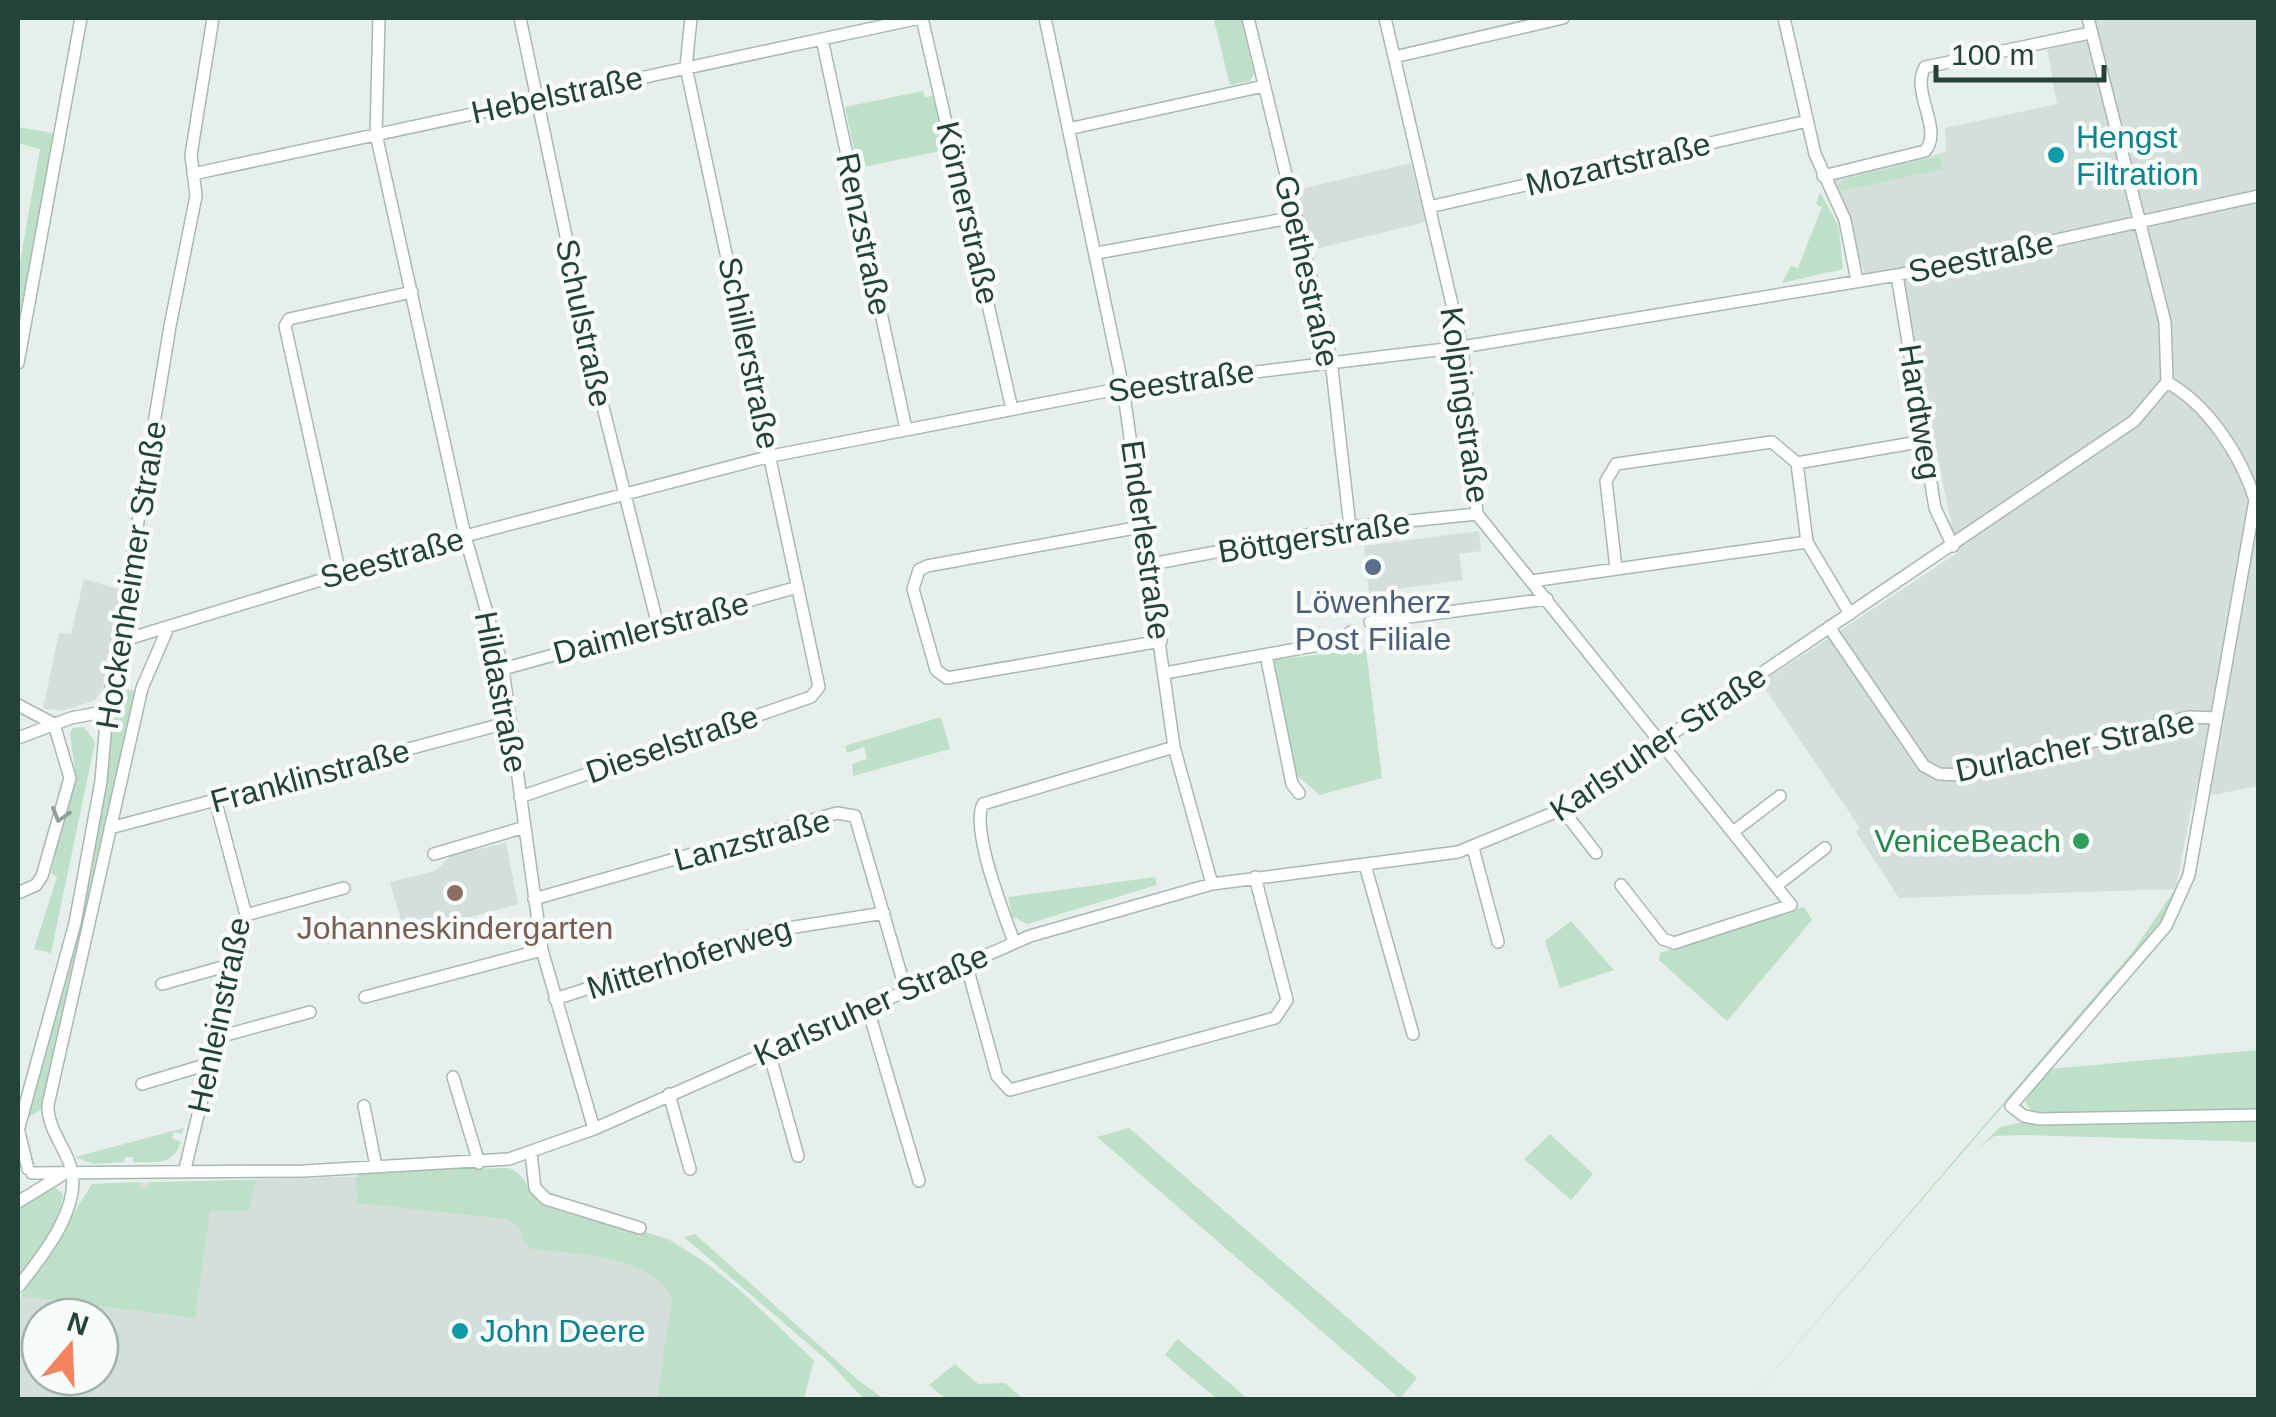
<svg xmlns="http://www.w3.org/2000/svg" width="2276" height="1417" font-family="Helvetica,sans-serif">
<style>
.built{fill:#d4dfda;fill-rule:evenodd}
.green{fill:#bfe0c8}
.lines{fill:none;stroke-linecap:round;stroke-linejoin:round}
.minor-casing{stroke:#a8b8b2;stroke-width:14}
.minor{stroke:#fff;stroke-width:11}
.oneway{stroke:#92a09c}
.culture-dot{fill:#0f9aa8;stroke:#f7fbf9;stroke-width:4}
.service-dot{fill:#5c6f8a;stroke:#f7fbf9;stroke-width:4}
.leisure-dot{fill:#2e9e5b;stroke:#f7fbf9;stroke-width:4}
.education-dot{fill:#8d6e63;stroke:#f7fbf9;stroke-width:4}
.labels{text-anchor:middle;stroke-width:9;stroke-linejoin:round;paint-order:stroke}
.street-label{font-size:32px;fill:#24423a;stroke:#f7fbf9}
.culture-label{font-size:32px;fill:#0d838f;stroke:#f7fbf9;text-anchor:start}
.service-label{font-size:32px;fill:#4e5e75;stroke:#f7fbf9}
.leisure-label{font-size:32px;fill:#27864d;stroke:#f7fbf9;text-anchor:end}
.education-label{font-size:32px;fill:#785e54;stroke:#f7fbf9}
</style>
<rect width="100%" height="100%" fill="#e6efeb"/>
<!-- built -->
<path class="built" d="M 2090,18 L 2258,18 L 2258,786 L 2193,799 L 2176,889 L 1899,898 L 1856,832 L 1860,828 L 1761,683 L 1957,553 L 1900,270 L 1866,277 L 1832,179 L 1946,152 L 1945,128 L 2057,104 L 2047,49 L 2085,40 Z
M 1411,163 L 1426,222 L 1311,250 L 1296,190 Z
M 1479,531 L 1481,551 L 1459,554 L 1463,580 L 1369,593 L 1364,546 Z
M 84,579 L 121,590 L 103,687 L 95,700 L 84,704 L 64,710 L 43,709 L 59,633 L 71,634 Z
M 506,843 L 518,904 L 405,935 L 390,882 L 435,871 L 452,855 Z
M 511,1172 L 549,1210 L 670,1239 L 720,1275 L 701,1400 L 18,1399 L 18,1301 L 53,1257 L 98,1184 ZM 40,1317 L 100,1317 L 100,1377 L 40,1377 Z"/>
<!-- green -->
<path class="green" d="M 1241,18 L 1254,74 L 1250,81 L 1230,85 L 1214,20 Z
M 923,91 L 925,97 L 933,96 L 945,150 L 858,168 L 845,107 Z
M 18,127 L 53,133 L 18,338 L 18,273 L 40,149 L 18,143 Z
M 1940,156 L 1943,169 L 1840,191 L 1839,184 L 1848,178 Z
M 1820,192 L 1839,227 L 1843,269 L 1782,283 L 1791,266 L 1798,268 L 1822,207 L 1816,204 Z
M 1366,649 L 1382,778 L 1320,795 L 1296,775 L 1272,660 Z
M 118,688 L 136,691 L 42,1109 L 27,1118 L 80,925 Z
M 941,717 L 950,749 L 853,776 L 852,764 L 867,759 L 864,747 L 847,753 L 845,746 Z
M 84,727 L 95,742 L 51,953 L 34,949 L 57,877 L 51,873 L 75,770 L 70,733 L 73,728 Z
M 1155,877 L 1157,885 L 1027,924 L 1012,916 L 1008,897 Z
M 2180,889 L 2169,914 L 1749,1400 L 2134,950 L 2173,892 Z
M 1804,907 L 1812,920 L 1727,1021 L 1659,960 L 1660,953 Z
M 1571,921 L 1614,970 L 1560,988 L 1545,941 Z
M 2258,1050 L 2258,1110 L 2041,1115 L 2030,1110 L 2025,1101 L 2050,1069 Z
M 2258,1120 L 2258,1142 L 2024,1135 L 1994,1136 L 1979,1148 L 2000,1127 L 2019,1123 Z
M 184,1128 L 182,1134 L 174,1132 L 172,1138 L 181,1142 C 173,1166 156,1162 133,1162 L 133,1157 L 125,1157 L 124,1162 L 93,1164 L 75,1157 Z
M 1129,1128 L 1417,1378 L 1400,1399 L 1097,1137 Z
M 1550,1134 L 1593,1174 L 1571,1200 L 1524,1159 Z
M 509,1168 C 530,1177 530,1200 552,1208 C 590,1223 636,1224 671,1242 C 725,1269 770,1320 814,1360 L 804,1399 L 657,1399 L 672,1297 C 646,1253 577,1255 532,1249 L 523,1241 L 520,1227 L 506,1219 L 357,1203 L 356,1178 L 361,1171 Z
M 257,1180 L 248,1211 L 210,1211 L 195,1318 L 21,1296 L 92,1184 L 140,1182 L 141,1187 L 149,1187 L 150,1182 Z
M 53,1186 L 63,1194 C 61,1223 35,1255 18,1277 L 18,1207 Z
M 695,1234 L 858,1380 L 884,1399 L 864,1399 L 828,1361 L 684,1237 Z
M 1178,1338 L 1178,1339 L 1248,1399 L 1217,1399 L 1165,1355 Z
M 955,1364 L 978,1384 L 1005,1383 L 1023,1399 L 946,1399 L 929,1385 Z"/>
<g class="lines">
<!-- minor casing -->
<g class="minor-casing">
<path id="minor" d="M 379,18 L 376,134 L 465,536 L 503,669 L 542,950 L 594,1129
M 520,18 L 597,383 L 658,626
M 922,18 L 1012,409
M 1045,18 L 1123,388 L 1174,747 L 1212,884
M 1248,18 L 1331,360 L 1350,527
M 1385,18 L 1462,347 L 1477,514 L 1791,905 L 1674,943 L 1663,939 L 1621,885
M 1784,18 L 1815,154 L 1845,220 L 1857,281
M 822,39 L 906,429
M 1394,57 L 1563,18
M 1068,129 L 1264,86
M 193,174 L 920,18
M 1823,176 L 1925,151 C 1944,129 1910,92 1925,67 L 2090,33
M 1429,207 L 1807,121
M 1097,253 L 1296,217
M 1897,275 L 1935,508 L 1953,546
M 18,363 L 81,18
M 2167,382 C 2208,405 2241,455 2255,500 L 2189,875 L 2166,926 L 2011,1106 L 2024,1116 L 2040,1119 L 2258,1115
M 1797,463 L 1924,441
M 1146,526 L 927,566 L 919,570 L 913,589 L 936,670 L 947,678 L 1161,641
M 1151,564 L 1350,527 L 1477,514
M 1616,568 L 1606,481 L 1616,464 L 1772,442 L 1797,463 L 1807,542 L 1850,614
M 340,574 L 285,326 L 289,319 L 412,292
M 1532,581 L 1807,542
M 1370,622 L 1547,599
M 1829,627 L 1924,766 L 1939,774 L 1962,775 L 2189,717 L 2216,718
M 121,641 L 465,536 L 771,456 L 1123,388 L 1462,347 L 1897,275 L 2258,196
M 1266,655 L 1292,784 L 1299,793
M 503,669 L 798,587
M 1165,673 L 1340,641 L 1351,632
M 18,705 L 54,724
M 18,738 L 71,718 L 107,711
M 520,797 L 811,697 L 819,687 L 686,67 L 691,18
M 1562,809 L 1596,853
M 110,828 L 510,722
M 1733,832 L 1780,796
M 1473,848 L 1498,942
M 434,854 L 525,827
M 1365,865 L 1413,1034
M 1776,886 L 1825,848
M 18,893 L 36,885 L 42,876 L 70,778 L 54,724
M 534,899 L 837,813 L 855,816 L 905,988
M 246,915 L 344,888
M 1014,942 C 1004,914 970,828 983,804 L 1174,747
M 966,963 L 997,1076 L 1010,1090 L 1275,1018 L 1287,1000 L 1255,877
M 162,984 L 233,964
M 365,997 L 542,950
M 555,999 L 763,932 L 884,913
M 867,1006 L 919,1181
M 215,1038 L 310,1012
M 769,1052 L 798,1156
M 453,1077 L 479,1163
M 142,1084 L 208,1064
M 669,1094 L 690,1169
M 364,1106 L 376,1166
M 18,1128 L 28,1169
M 18,1131 L 75,923 L 101,781 L 107,711 L 170,326 L 196,196 L 191,155 L 213,18
M 531,1153 L 535,1188 L 546,1199 L 640,1228
M 185,1169 L 246,915 L 216,803
M 32,1173 L 304,1171 L 509,1159 L 594,1129 L 1030,936 L 1212,884 L 1458,852 L 1558,811 L 2134,421 L 2167,382 L 2165,322 L 2088,18
M 18,1202 L 62,1175
M 18,1287 C 42,1257 86,1203 69,1162 C 62,1144 47,1125 48,1105 L 142,688 L 167,630"/>
</g>
<!-- minor -->
<use href="#minor" class="minor"/>
</g>
<!-- one-way arrows -->
<defs><path id="oneway-chevron" d="M-2-3.5L2.5 0L-2 3.5" fill="none" stroke-width="1.6" stroke-linecap="round" stroke-linejoin="round" transform="scale(2.5)"/></defs>
<use class="oneway" href="#oneway-chevron" transform="translate(60 815) rotate(106)"/>
<!-- markers -->
<g class="culture-dot">
<circle cx="2056" cy="155" r="10"/>
<circle cx="460" cy="1331" r="10"/>
</g>
<circle class="service-dot" cx="1373" cy="567" r="10"/>
<circle class="leisure-dot" cx="2081" cy="841" r="10"/>
<circle class="education-dot" cx="455" cy="893" r="10"/>
<g class="labels">
<!-- street labels -->
<g class="street-label">
<text transform="translate(557 95) rotate(-12)" y="11">Hebelstraße</text>
<text transform="translate(1618 164) rotate(-13)" y="11">Mozartstraße</text>
<text transform="translate(968 213) rotate(77)" y="11">Körnerstraße</text>
<text transform="translate(864 234) rotate(78)" y="11">Renzstraße</text>
<text transform="translate(1981 257) rotate(-12)" y="11">Seestraße</text>
<text transform="translate(1307 271) rotate(77)" y="11">Goethestraße</text>
<text transform="translate(584 323) rotate(78)" y="11">Schulstraße</text>
<text transform="translate(749 353) rotate(78)" y="11">Schillerstraße</text>
<text transform="translate(1181 381) rotate(-8)" y="11">Seestraße</text>
<text transform="translate(1465 405) rotate(82)" y="11">Kolpingstraße</text>
<text transform="translate(1920 412) rotate(81)" y="11">Hardtweg</text>
<text transform="translate(1314 537) rotate(-9)" y="11">Böttgerstraße</text>
<text transform="translate(1146 540) rotate(82)" y="11">Enderlestraße</text>
<text transform="translate(392 558) rotate(-16)" y="11">Seestraße</text>
<text transform="translate(131 575) rotate(-81)" y="11">Hockenheimer Straße</text>
<text transform="translate(651 628) rotate(-15)" y="11">Daimlerstraße</text>
<text transform="translate(501 692) rotate(79)" y="11">Hildastraße</text>
<text transform="translate(1658 743) rotate(-34)" y="11">Karlsruher Straße</text>
<text transform="translate(672 744) rotate(-19)" y="11">Dieselstraße</text>
<text transform="translate(2075 746) rotate(-12)" y="11">Durlacher Straße</text>
<text transform="translate(310 776) rotate(-15)" y="11">Franklinstraße</text>
<text transform="translate(752 840) rotate(-15)" y="11">Lanzstraße</text>
<text transform="translate(689 958) rotate(-17)" y="11">Mitterhoferweg</text>
<text transform="translate(871 1005) rotate(-24)" y="11">Karlsruher Straße</text>
<text transform="translate(219 1015) rotate(-78)" y="11">Henleinstraße</text>
</g>
<!-- culture labels -->
<g class="culture-label">
<text x="2076" y="148">Hengst<tspan x="2076" dy="37">Filtration</tspan></text>
<text x="480" y="1342">John Deere</text>
</g>
<!-- service labels -->
<g class="service-label">
<text x="1373" y="613">Löwenherz<tspan x="1373" dy="37">Post Filiale</tspan></text>
</g>
<!-- leisure labels -->
<g class="leisure-label">
<text x="2061" y="852">VeniceBeach</text>
</g>
<!-- education labels -->
<g class="education-label">
<text x="455" y="939">Johanneskindergarten</text>
</g>
</g>
<!-- border -->
<rect width="2276" height="1417" fill="none" stroke="#24423a" stroke-width="40"/>
<!-- north arrow -->
<g transform="translate(70 1347) rotate(19)"><circle r="48" fill="#f7fbf9" stroke="#a3b1ad" stroke-width="2.5"/>
<path d="M0-8L18 38L0 25L-18 38Z" fill="#f4845f"/>
<text y="-15" font-size="28" font-weight="bold" text-anchor="middle" fill="#24423a">N</text>
</g>
<!-- scale -->
<path d="M1936 65v15h168v-15" fill="none" stroke="#24423a" stroke-width="5"/>
<text x="1951" y="65" font-size="30" fill="#24423a" stroke="#f7fbf9" stroke-width="8" paint-order="stroke">100 m</text>
</svg>
